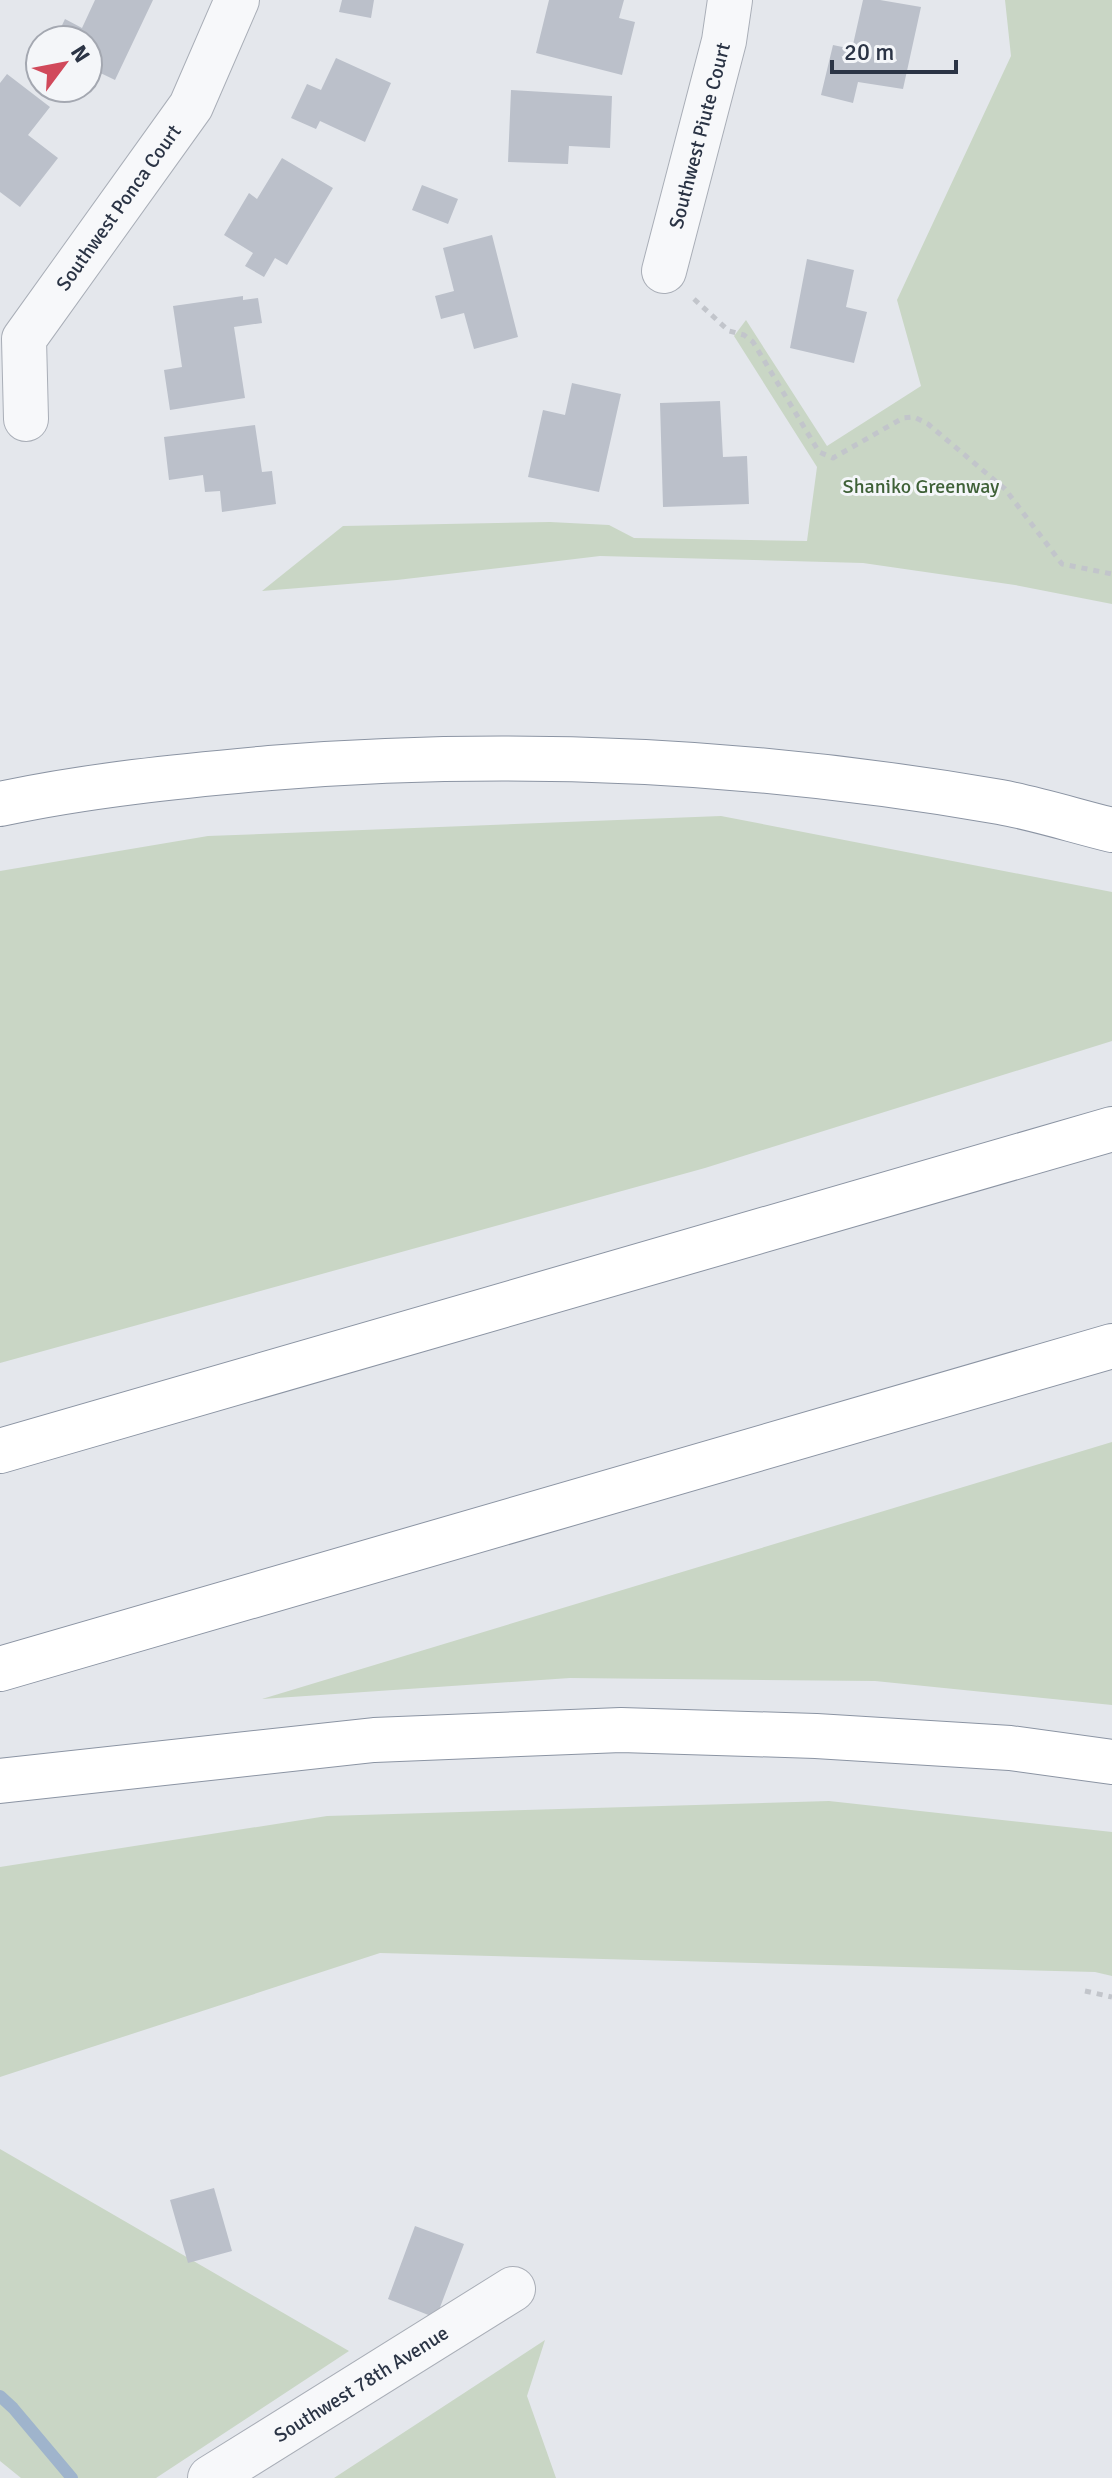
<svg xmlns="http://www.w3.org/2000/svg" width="1112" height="2478" font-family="Signika,sans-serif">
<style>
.green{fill:#c9d6c5}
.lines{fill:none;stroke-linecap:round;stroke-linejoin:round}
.stream{stroke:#9fb4cc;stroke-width:12}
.building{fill:#bbc0ca}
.minor-casing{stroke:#a9aeb7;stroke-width:46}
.highway-casing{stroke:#8b94a3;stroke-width:46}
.path{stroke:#c2c5cb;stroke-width:5;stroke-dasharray:6 6;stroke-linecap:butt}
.minor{stroke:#f7f8fa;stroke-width:44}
.highway{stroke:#fff;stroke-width:44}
.labels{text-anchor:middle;stroke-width:6;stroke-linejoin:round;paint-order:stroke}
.street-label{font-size:20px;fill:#2b3445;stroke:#f4f6f9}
.park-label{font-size:20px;fill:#3f6138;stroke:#f4f6f9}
</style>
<rect width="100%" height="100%" fill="#e4e7ec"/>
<!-- green -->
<path class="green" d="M 1005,0 L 1112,0 L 1112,604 L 1015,585 L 863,563 L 600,556 L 397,580 L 262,591 L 343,526 L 550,522 L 609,525 L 634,538 L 807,541 L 817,467 L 734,336 L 746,320 L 827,446 L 921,386 L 897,300 L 1011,56 Z
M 721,816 L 1112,892 L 1112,1041 L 705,1168 L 0,1363 L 0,871 L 208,836 Z
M 1112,1442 L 1112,1705 L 875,1681 L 570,1678 L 262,1699 Z
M 829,1801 L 1112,1832 L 1112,1976 L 1095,1972 L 380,1953 L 0,2077 L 0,1867 L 327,1816 Z
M 0,2149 L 349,2351 L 156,2478 L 21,2478 L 0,2461 Z
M 545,2340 L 527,2396 L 556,2478 L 334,2478 Z"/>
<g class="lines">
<!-- stream -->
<path class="stream" d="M 0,2396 L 13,2408 L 72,2478"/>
</g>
<!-- building -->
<path class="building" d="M 95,0 L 153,0 L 115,80 L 88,67 L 88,40 L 55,40 L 65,19 L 82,28 Z
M 342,0 L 374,0 L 371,18 L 339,12 Z
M 549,0 L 624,0 L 619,18 L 635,22 L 622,75 L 536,53 Z
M 863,0 L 880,0 L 921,7 L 903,89 L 858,82 L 853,103 L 821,95 L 833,45 L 852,49 Z
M 336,58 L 391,83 L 365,142 L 320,121 L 316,129 L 291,118 L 307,84 L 321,90 Z
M 7,74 L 50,107 L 28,135 L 58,158 L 20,207 L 0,192 L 0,83 Z
M 511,90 L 612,96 L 610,148 L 569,146 L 568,164 L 508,162 Z
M 282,158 L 333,188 L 287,265 L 275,258 L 264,277 L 245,266 L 253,253 L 224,235 L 249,193 L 257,199 Z
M 422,185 L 458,199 L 448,224 L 412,210 Z
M 492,235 L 518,337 L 474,349 L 464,313 L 441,319 L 435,296 L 454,291 L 443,248 Z
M 807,259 L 854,270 L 846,307 L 867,312 L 854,363 L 790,348 Z
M 243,296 L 243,300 L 258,298 L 262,323 L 234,327 L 245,398 L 170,410 L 164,370 L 182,367 L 173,306 Z
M 572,383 L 621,394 L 599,492 L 528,477 L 543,410 L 565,415 Z
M 720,401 L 723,457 L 747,456 L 749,504 L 663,507 L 660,403 Z
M 255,425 L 262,472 L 272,471 L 276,504 L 222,512 L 220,491 L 205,492 L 203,475 L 169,480 L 164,437 Z
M 214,2188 L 232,2251 L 188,2263 L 170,2200 Z
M 415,2226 L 464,2244 L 436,2318 L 388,2299 Z"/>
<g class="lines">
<!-- minor casing -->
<g class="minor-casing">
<g id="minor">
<path id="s1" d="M 664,271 L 724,41 L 730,0"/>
<path id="s2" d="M 26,419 L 24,339 L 191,106 L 237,0"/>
<path id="s3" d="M 210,2478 L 513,2289"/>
</g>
</g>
<!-- highway casing -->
<g class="highway-casing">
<path id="highway" d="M 0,804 C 89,785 180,776 270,768 C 514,748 759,760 1000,802 C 1038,809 1075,821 1112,830
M 0,1451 L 1112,1129
M 0,1669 L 1112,1346
M 0,1781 L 374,1740 L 621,1730 L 816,1736 L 1010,1748 L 1112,1762"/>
</g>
<!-- path -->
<path class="path" d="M 694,299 L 729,331 L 744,335 L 753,342 L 819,452 L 833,458 L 903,418 L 914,417 L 928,424 L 1005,489 L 1062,564 L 1112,574
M 1085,1991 L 1112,1997"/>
<!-- minor -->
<use href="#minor" class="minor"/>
<!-- highway -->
<use href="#highway" class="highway"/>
</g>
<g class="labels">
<!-- street labels -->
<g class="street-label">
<text dy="7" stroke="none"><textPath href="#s1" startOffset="140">Southwest Piute Court</textPath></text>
<text dy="7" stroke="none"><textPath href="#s2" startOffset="242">Southwest Ponca Court</textPath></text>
<text dy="7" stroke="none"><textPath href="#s3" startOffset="178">Southwest 78th Avenue</textPath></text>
</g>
<!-- park labels -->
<g class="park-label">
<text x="921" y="493">Shaniko Greenway</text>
</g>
</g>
<!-- north arrow -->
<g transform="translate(64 64) rotate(58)"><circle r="38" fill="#f4f6f9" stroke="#a4a8b1" stroke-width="2"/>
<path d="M0-6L14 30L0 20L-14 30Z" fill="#d1495b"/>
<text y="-12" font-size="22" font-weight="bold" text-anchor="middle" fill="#2b3445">N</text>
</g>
<!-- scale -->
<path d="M832 60v12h124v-12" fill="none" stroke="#2b3445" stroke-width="4"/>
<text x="844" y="60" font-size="24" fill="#2b3445" stroke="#f4f6f9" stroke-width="6" paint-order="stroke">20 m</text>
</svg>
